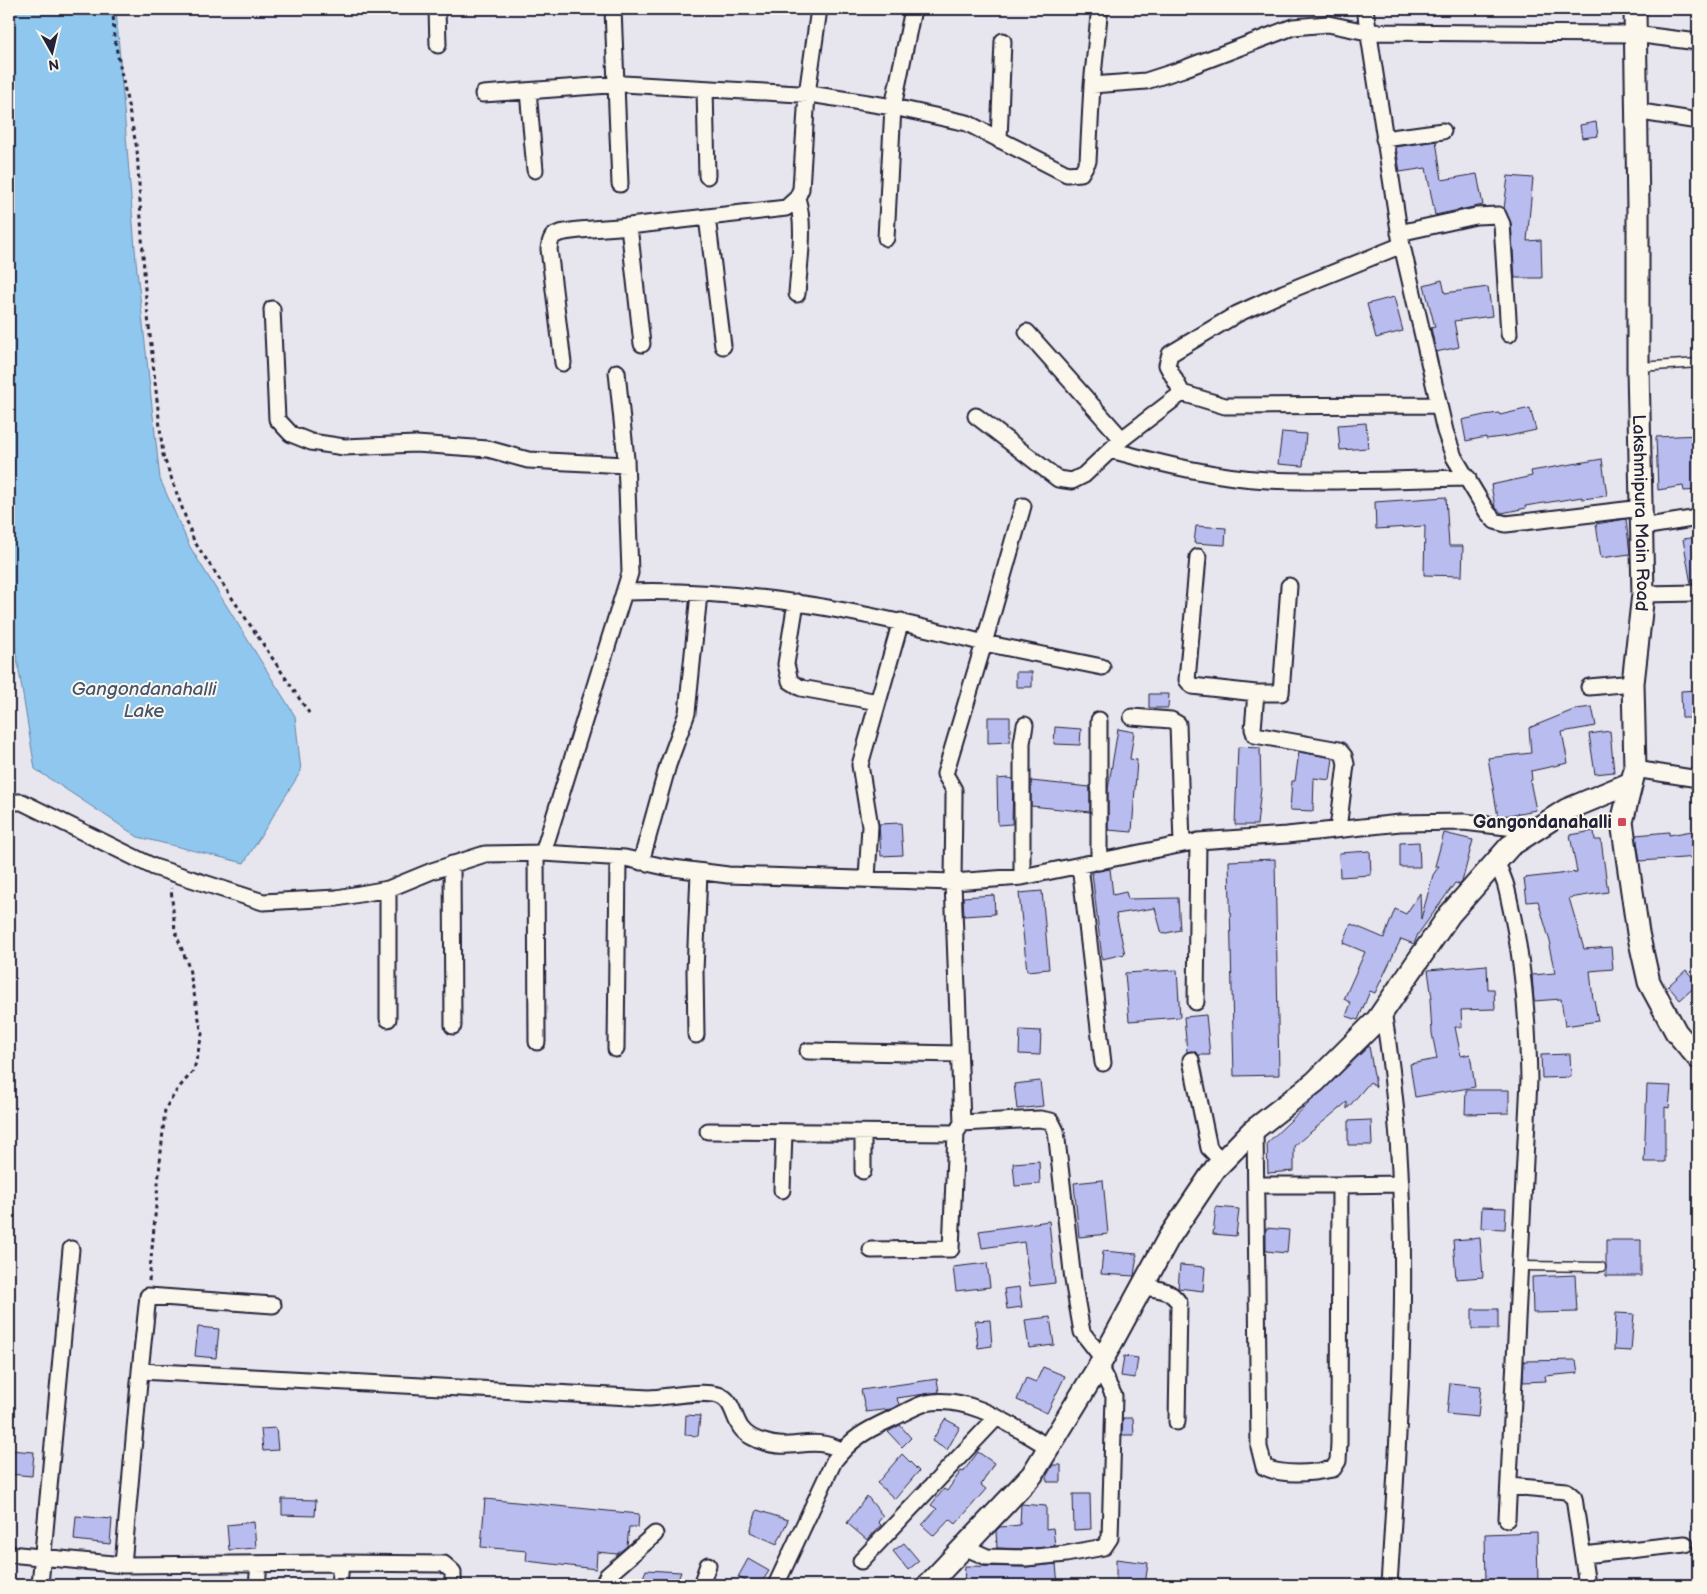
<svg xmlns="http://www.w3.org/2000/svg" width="1707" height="1594" font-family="'Balsamiq Sans',sans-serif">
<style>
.water{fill:#90c7ef;stroke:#6485a7}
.building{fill:#b9bcee;stroke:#22223b}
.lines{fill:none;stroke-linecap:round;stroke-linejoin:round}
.lane-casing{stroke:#22223b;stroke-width:11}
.street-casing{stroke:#22223b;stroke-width:19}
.secondary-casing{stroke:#22223b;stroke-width:25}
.path{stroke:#22223b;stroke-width:3;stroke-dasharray:4 4;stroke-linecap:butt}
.lane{stroke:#fbf7ec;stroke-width:8}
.street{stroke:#fbf7ec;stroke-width:15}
.secondary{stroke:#fbf7ec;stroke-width:21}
.poi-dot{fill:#d1495b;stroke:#fbf7ec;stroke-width:2}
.labels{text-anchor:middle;stroke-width:4;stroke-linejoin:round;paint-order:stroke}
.street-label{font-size:18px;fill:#22223b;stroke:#fbf7ec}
.poi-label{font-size:18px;font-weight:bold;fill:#22223b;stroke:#fbf7ec;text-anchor:end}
.water-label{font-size:19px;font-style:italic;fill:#435471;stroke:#fbf7ec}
</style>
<rect width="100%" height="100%" fill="#e7e5ed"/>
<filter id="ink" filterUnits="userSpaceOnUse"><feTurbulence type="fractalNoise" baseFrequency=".02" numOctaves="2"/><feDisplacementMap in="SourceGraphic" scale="10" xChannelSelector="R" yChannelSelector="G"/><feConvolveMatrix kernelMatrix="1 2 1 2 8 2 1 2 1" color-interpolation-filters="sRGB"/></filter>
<g filter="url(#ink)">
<!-- water -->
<path class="water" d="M 9,9 L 116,9 L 136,261 L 160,479 L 190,547 L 295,716 L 301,771 L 244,863 L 138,837 L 35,769 L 14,640 L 9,637 Z"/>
<!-- building -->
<path class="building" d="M 1596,122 L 1598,136 L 1582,138 L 1580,125 Z
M 1436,141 L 1442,180 L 1477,174 L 1483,205 L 1435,215 L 1426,168 L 1400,172 L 1396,147 Z
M 1508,176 L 1533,178 L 1527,241 L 1541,240 L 1542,278 L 1515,278 L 1511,223 L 1504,209 Z
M 1442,280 L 1445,293 L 1488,287 L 1492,316 L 1454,321 L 1459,347 L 1436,352 L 1431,328 L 1435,327 L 1424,285 Z
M 1394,297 L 1403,331 L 1376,338 L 1367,304 Z
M 1530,408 L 1536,430 L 1509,436 L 1486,439 L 1486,437 L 1466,441 L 1462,420 L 1484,415 L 1499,413 L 1500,415 Z
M 1366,423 L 1368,448 L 1340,450 L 1338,425 Z
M 1282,432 L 1306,434 L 1303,466 L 1278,464 Z
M 1698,435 L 1698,490 L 1684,491 L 1683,486 L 1658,490 L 1656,437 Z
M 1602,459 L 1607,496 L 1582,499 L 1582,497 L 1525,506 L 1526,508 L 1502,513 L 1495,507 L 1491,485 L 1532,476 L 1531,471 Z
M 1446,497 L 1449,546 L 1463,546 L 1462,576 L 1424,575 L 1425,526 L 1376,529 L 1375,502 Z
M 1626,519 L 1630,554 L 1601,558 L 1596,524 Z
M 1196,526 L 1226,528 L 1225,545 L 1194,543 Z
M 1698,537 L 1698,584 L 1691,584 L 1683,539 Z
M 1016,672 L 1032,672 L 1032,687 L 1016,687 Z
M 1698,690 L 1698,718 L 1682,718 L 1681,691 Z
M 1149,694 L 1169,694 L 1168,708 L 1149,708 Z
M 1592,707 L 1596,726 L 1562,732 L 1568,763 L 1531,771 L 1532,780 L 1530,781 L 1536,810 L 1498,817 L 1488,758 L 1531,753 L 1529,728 L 1576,709 Z
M 988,717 L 1010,717 L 1010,742 L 988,743 Z
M 1055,727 L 1081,729 L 1080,745 L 1054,744 Z
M 1118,729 L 1134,732 L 1130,759 L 1137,760 L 1132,832 L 1108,830 L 1108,789 Z
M 1610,731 L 1614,772 L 1595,774 L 1589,734 Z
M 1238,747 L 1260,748 L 1261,788 L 1257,825 L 1235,825 Z
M 1299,752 L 1333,758 L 1330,780 L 1314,778 L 1313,811 L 1290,810 L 1292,781 L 1295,781 Z
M 1008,778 L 1013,779 L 1012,824 L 998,825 L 997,779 Z
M 1031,781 L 1090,787 L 1090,812 L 1031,806 Z
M 901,823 L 903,855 L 881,856 L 879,824 Z
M 1698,830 L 1698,857 L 1640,861 L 1636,835 L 1669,832 L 1669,835 Z
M 1594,831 L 1595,840 L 1601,840 L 1608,892 L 1569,898 L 1584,949 L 1611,947 L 1613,969 L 1590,971 L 1593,1000 L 1594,1000 L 1598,1021 L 1565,1026 L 1561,999 L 1534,1001 L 1532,975 L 1555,973 L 1549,946 L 1551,945 L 1538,901 L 1527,902 L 1524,878 L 1577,872 L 1570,835 Z
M 1444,833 L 1473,840 L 1462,882 L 1460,884 L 1455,883 L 1418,934 L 1414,944 L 1401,939 L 1375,993 L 1370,991 L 1358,1020 L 1346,1016 L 1351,1003 L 1344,999 L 1365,952 L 1343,943 L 1351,924 L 1384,938 L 1395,909 L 1406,914 L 1420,893 L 1421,919 L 1433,875 L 1439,866 L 1435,866 Z
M 1419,842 L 1420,867 L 1400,867 L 1400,843 Z
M 1370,851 L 1371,875 L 1340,877 L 1339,853 Z
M 1275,859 L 1279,1075 L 1234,1076 L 1229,861 Z
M 1110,869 L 1113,895 L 1126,892 L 1128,899 L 1178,898 L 1180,930 L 1162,934 L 1155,908 L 1116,914 L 1125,954 L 1102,959 L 1092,872 Z
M 1042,891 L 1049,969 L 1027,971 L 1019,893 Z
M 994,895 L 995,914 L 964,916 L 963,897 Z
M 1487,965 L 1488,989 L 1494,989 L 1495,1009 L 1461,1010 L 1462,1027 L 1455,1027 L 1461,1056 L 1470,1054 L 1475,1087 L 1415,1097 L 1410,1064 L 1437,1059 L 1432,1033 L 1430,999 L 1432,999 L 1428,970 Z
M 1177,970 L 1180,1017 L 1129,1021 L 1125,973 Z
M 1686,970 L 1698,984 L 1680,1000 L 1668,986 Z
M 1206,1015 L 1210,1055 L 1199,1055 L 1193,1051 L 1187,1052 L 1184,1017 Z
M 1020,1030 L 1041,1031 L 1040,1055 L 1019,1054 Z
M 1369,1046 L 1376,1087 L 1370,1082 L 1347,1109 L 1347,1102 L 1294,1146 L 1294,1171 L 1268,1173 L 1267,1143 Z
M 1570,1054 L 1571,1077 L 1542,1078 L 1541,1055 Z
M 1040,1081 L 1043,1106 L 1017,1109 L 1014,1084 Z
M 1647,1085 L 1671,1086 L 1669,1108 L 1665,1107 L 1665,1162 L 1644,1162 Z
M 1466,1090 L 1509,1090 L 1509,1113 L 1465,1114 Z
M 1371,1120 L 1372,1145 L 1348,1145 L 1348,1121 Z
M 1039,1161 L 1040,1184 L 1015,1186 L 1013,1163 Z
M 1103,1180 L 1108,1234 L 1079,1237 L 1074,1183 Z
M 1216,1207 L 1239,1209 L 1236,1236 L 1213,1234 Z
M 1482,1207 L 1506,1208 L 1505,1229 L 1481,1228 Z
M 1049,1221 L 1055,1283 L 1030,1286 L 1024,1242 L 982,1248 L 979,1231 Z
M 1266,1228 L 1289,1230 L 1287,1253 L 1266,1251 Z
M 1480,1238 L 1483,1277 L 1456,1279 L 1453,1240 Z
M 1606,1240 L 1641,1240 L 1641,1276 L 1606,1276 Z
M 1103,1251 L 1137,1254 L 1134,1276 L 1101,1274 Z
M 987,1263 L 990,1287 L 956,1291 L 953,1267 Z
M 1180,1265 L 1205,1267 L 1203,1291 L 1178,1288 Z
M 1575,1275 L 1577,1312 L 1533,1313 L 1532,1277 Z
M 1019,1287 L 1022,1307 L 1007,1309 L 1004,1289 Z
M 1472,1309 L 1498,1309 L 1498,1329 L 1472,1329 Z
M 1616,1313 L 1634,1314 L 1631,1351 L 1614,1350 Z
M 1050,1317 L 1054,1345 L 1029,1348 L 1025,1320 Z
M 990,1320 L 992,1346 L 978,1348 L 975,1321 Z
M 198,1327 L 219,1329 L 216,1358 L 195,1356 Z
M 1124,1356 L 1138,1358 L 1135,1378 L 1121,1376 Z
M 1576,1360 L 1578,1373 L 1545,1376 L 1546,1381 L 1523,1382 L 1524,1361 Z
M 1043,1367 L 1065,1376 L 1047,1413 L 1017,1400 L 1026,1378 L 1036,1382 Z
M 937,1379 L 939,1392 L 897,1398 L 899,1405 L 891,1409 L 866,1412 L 861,1390 Z
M 1450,1383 L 1481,1386 L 1478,1417 L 1447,1414 Z
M 686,1415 L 700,1416 L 698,1436 L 685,1435 Z
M 1123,1418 L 1133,1418 L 1134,1435 L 1122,1435 Z
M 945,1419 L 960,1427 L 947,1450 L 932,1441 Z
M 900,1425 L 911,1438 L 902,1447 L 888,1432 Z
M 276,1428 L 278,1450 L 263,1451 L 261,1429 Z
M 9,1450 L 34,1452 L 32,1476 L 9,1474 Z
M 978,1452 L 994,1463 L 981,1485 L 986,1489 L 956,1524 L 950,1519 L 934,1536 L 922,1525 L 937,1509 L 931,1505 L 944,1489 L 947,1491 L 961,1471 L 963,1472 Z
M 902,1454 L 919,1471 L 895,1499 L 877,1483 Z
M 1053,1465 L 1061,1465 L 1061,1482 L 1047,1482 L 1047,1475 Z
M 1073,1494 L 1090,1494 L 1091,1529 L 1074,1530 Z
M 867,1496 L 883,1516 L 878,1522 L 881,1525 L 867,1540 L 847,1523 Z
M 282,1499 L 316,1500 L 315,1516 L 282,1515 Z
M 485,1499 L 639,1514 L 638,1527 L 629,1527 L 627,1546 L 617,1554 L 597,1552 L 596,1569 L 526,1561 L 527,1551 L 481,1547 Z
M 1021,1504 L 1046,1506 L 1046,1529 L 1053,1528 L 1055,1546 L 1026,1549 L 997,1548 L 996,1531 L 1000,1527 L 1020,1525 Z
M 757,1510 L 788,1520 L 777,1544 L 750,1532 Z
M 76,1516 L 112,1519 L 110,1544 L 74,1540 Z
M 254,1522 L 256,1548 L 229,1550 L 227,1525 Z
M 1537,1532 L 1538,1585 L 1486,1585 L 1485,1534 Z
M 904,1543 L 919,1561 L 908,1570 L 893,1551 Z
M 748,1559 L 769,1571 L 760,1585 L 753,1585 L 738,1577 Z
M 1116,1559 L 1148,1563 L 1145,1585 L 1116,1582 Z
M 1056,1564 L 1058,1585 L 964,1585 L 965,1566 L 1026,1567 Z
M 646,1570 L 681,1572 L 676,1585 L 640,1585 Z"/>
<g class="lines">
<!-- lane casing -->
<g class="lane-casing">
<path id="lane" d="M 1640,367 L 1698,363
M 1520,1266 L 1601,1267"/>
</g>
<!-- street casing -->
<g class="street-casing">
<path id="street" d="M 437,9 L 438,45
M 613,9 L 620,184
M 1365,9 L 1400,237 L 1445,431 L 1454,457 L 1487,512 L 1495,521 L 1506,524 L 1642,508
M 1092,85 L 1099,16
M 705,89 L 707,176
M 528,91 L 535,170
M 483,94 L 623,84 L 816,95 L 893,107 L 967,123 L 1067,174 L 1081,173 L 1088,161 L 1092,85 L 1146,81 L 1183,69 L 1293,27 L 1328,24 L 1367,32 L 1634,34 L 1698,42
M 1635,111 L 1698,121
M 1384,139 L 1443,131
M 999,140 L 1003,41
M 707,217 L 723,346
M 1399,233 L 1476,216 L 1498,215 L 1502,224 L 1509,334
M 886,238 L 893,107 L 913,9
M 1402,245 L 1283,293 L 1237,314 L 1170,354 L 1167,365 L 1182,393 L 1225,406 L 1438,405
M 797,294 C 799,263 806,227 797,198
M 272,309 L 277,419 L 291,434 L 311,442 L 344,447 L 416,444 L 488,449 L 528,460 L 626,465
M 1027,332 L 1122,439
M 642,344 L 629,226 L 786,208 L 797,198 L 801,189 L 807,94 L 819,9
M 563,363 L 549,249 C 550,244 550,238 555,235 C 565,229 614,228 629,226
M 976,416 L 1058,479 L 1072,481 L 1084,475 L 1122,439 L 1182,393
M 1111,450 C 1162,464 1214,477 1267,480 C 1334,483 1401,479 1468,478
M 1642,527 L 1698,518
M 1198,557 L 1187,680 L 1192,686 L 1256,693 L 1281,693 L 1289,586
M 625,592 C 747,588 867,612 984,643 L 1023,506
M 1643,594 L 1698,593
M 796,602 L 786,664 L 790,681 L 801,688 L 878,702 L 901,621
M 1102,667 L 984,643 L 945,774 L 954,790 L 954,798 L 953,882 L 962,1123 L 1040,1119 L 1051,1121 L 1056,1131 L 1073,1280 L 1082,1332 L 1103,1359
M 1589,687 L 1633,683
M 1256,693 L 1253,729 L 1255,735 L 1339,750 L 1344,756 L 1346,764 L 1338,829
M 1132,717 L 1171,720 L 1178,724 L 1182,844
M 1635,769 L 1698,779
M 9,802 L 22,802 L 154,867 L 263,902 L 337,898 L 388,889 L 432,871 L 485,854 L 543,853 L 625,858 L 665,867 L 728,875 L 953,882 L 1022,877 L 1198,841 L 1287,835 L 1400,823 L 1464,822 L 1532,830
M 536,853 L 537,1042
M 543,853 L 630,573 L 626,459 L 617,372
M 641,862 L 668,765 L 687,713 L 699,594
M 1099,862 L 1099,720
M 1496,863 C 1506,879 1508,895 1512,913 C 1524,968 1528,1024 1529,1080 L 1507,1519
M 452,864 L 453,1026
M 1080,865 L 1103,1063
M 1022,877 L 1022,743 L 1025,725
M 867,879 L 870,826 L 860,765 L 878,702
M 1196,1002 L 1198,841
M 1383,1011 C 1415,1201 1401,1394 1389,1585
M 388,1019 L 388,889
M 696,1035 L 695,971 L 699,872
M 616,1049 L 618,858
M 808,1051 L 959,1054
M 1191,1060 L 1209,1148 L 1222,1161
M 1255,1129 L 1259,1447 L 1264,1467 C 1283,1476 1313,1473 1333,1469 L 1338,1461 L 1339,1443 L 1340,1185 L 1256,1185
M 708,1131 L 956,1133 L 962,1123
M 863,1171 L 863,1133
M 1340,1185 L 1401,1184
M 782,1190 L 784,1133
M 871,1250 L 951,1249 L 956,1133
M 1142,1287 C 1158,1289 1170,1289 1179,1303 L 1177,1422
M 140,1371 L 148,1296 L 273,1305
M 1509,1486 L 1566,1491 L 1574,1498 L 1587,1585
M 964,1547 L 987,1557 L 1026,1558 L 1066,1554 L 1104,1547 L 1110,1538 L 1114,1396 L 1099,1366
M 9,1554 L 123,1565 L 341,1563 L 339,1585
M 1583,1555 L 1685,1544
M 861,1561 L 996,1418
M 341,1563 L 444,1564 L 453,1572 L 453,1585
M 123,1565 L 140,1371 L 649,1398 C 669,1397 700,1390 718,1395 C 733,1399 733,1417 741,1428 C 746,1435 756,1440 764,1442 C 791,1452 814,1434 842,1451
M 40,1585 L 71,1249
M 257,1585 L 259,1564
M 603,1585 L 607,1576 L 655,1534
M 701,1585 L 708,1565
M 776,1585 L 834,1461 C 852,1438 865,1431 891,1419 C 902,1414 915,1406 926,1403 C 970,1394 1013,1427 1050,1448"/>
</g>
<!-- secondary casing -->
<g class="secondary-casing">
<g id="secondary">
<path id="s1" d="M 1635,9 L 1638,211 L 1638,368 L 1643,594 L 1633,683 L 1635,769 L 1622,822 L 1638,933 L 1649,982 L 1676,1032 L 1698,1058"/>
<path d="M 928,1585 L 1032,1475 L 1099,1366 L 1168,1239 L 1215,1169 L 1251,1132 L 1315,1082 L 1377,1020 L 1450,914 L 1510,846 L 1566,810 L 1631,783"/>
</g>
</g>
<!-- path -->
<path class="path" d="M 113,9 L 114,37 L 137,149 L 145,289 L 163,455 L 194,541 L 311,716
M 149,1281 L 165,1109 L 177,1090 L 194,1070 L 202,1034 L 189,968 L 175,931 L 171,888"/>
<!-- lane -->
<use href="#lane" class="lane"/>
<!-- street -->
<use href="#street" class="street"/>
<!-- secondary -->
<use href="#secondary" class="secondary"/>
</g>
</g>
<!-- markers -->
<rect class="poi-dot" x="1617" y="817" width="10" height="10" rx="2.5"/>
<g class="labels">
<!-- street labels -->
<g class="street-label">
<text dy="6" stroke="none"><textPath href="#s1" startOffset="504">Lakshmipura Main Road</textPath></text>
</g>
<!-- poi labels -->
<g class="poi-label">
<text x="1612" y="828">Gangondanahalli</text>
</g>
<!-- water labels -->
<g class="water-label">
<text x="144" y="695">Gangondanahalli<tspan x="144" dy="22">Lake</tspan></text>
</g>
</g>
<!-- margin -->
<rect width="1707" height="1594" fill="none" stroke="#fbf7ec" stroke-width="30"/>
<rect x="15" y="15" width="1677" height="1564" fill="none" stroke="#22223b" stroke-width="2" filter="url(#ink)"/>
<!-- north arrow -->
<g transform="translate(52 52) rotate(172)" stroke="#fbf7ec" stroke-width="4" paint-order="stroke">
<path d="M0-4L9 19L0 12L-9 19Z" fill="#22223b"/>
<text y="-8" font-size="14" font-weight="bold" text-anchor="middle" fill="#22223b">N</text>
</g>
</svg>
